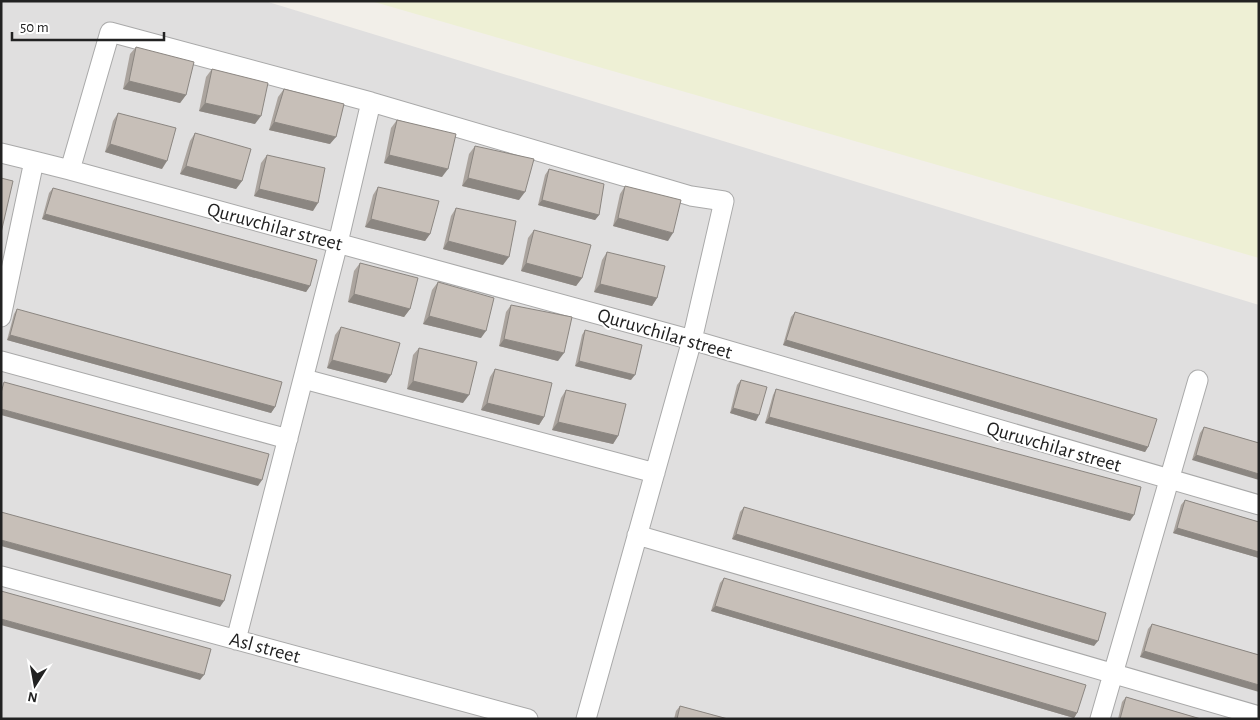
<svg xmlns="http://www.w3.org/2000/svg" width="1260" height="720" font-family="'Alegreya Sans',sans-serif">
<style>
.residential{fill:#e0dfdf}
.farmland{fill:#eef0d5}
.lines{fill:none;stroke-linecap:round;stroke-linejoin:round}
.minor-casing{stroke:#a9a9a9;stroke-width:21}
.minor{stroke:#fff;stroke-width:19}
.wall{fill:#aba49e}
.shaded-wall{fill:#8b8681}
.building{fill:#c7bfb8;stroke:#8b8681}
.labels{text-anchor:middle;stroke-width:4;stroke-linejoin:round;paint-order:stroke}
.street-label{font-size:20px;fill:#222;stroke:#fff}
</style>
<rect width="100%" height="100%" fill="#f2efe9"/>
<!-- residential -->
<path class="residential" d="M 1,1 L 265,1 L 1259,305 L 1259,719 L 1,719 Z"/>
<!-- farmland -->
<path class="farmland" d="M 371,1 L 1259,1 L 1259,258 Z"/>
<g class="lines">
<!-- minor casing -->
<g class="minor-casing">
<path id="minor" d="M 1,153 L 34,161
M 70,170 L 692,340 L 1259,505
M 1,317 L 34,161 L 70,170 L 110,32 L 371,102 L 691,196 L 724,201 L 692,340 L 586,719
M 1,361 L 288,439
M 304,379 L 655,473
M 637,535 L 1259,716
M 1,576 L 528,719
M 236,640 L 338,243 L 371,102
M 1100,719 L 1198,380"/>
</g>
<!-- minor -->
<use href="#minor" class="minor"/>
</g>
<!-- wall -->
<path class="wall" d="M 136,47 L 186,95 L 180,103 L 123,89 L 130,54 Z
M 212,69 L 255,124 L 199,111 L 206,77 Z
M 284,89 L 330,144 L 269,130 L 278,97 Z
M 118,113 L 162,169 L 105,152 L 113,121 Z
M 397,120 L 442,177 L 384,163 L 391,128 Z
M 195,133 L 242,181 L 236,189 L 180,174 L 190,141 Z
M 475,146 L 519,200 L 462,186 L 469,154 Z
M 267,155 L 313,211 L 254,196 L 261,163 Z
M 549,169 L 599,215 L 595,220 L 538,205 L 545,175 Z
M 625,186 L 668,241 L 613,226 L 620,194 Z
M 378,187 L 430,234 L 425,241 L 365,227 L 373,195 Z
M 53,188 L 310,286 L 306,292 L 42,219 L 49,193 Z
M 456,208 L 503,265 L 443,249 L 451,216 Z
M 534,230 L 582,278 L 576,286 L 521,271 L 528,238 Z
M 607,252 L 657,298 L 652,306 L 594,292 L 602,260 Z
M 360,263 L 410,309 L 404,317 L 348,302 L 354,271 Z
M 438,282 L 481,338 L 423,324 L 432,290 Z
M 511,305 L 558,361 L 499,346 L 506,312 Z
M 17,309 L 275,407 L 271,413 L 7,340 L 14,314 Z
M 795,312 L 1148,447 L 1145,452 L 783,345 L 791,317 Z
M 341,327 L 386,383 L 327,368 L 335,335 Z
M 585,330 L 631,380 L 575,366 L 582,335 Z
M 419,348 L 463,403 L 407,389 L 413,355 Z
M 495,369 L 544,417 L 539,425 L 481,410 L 490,377 Z
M 741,380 L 756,421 L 730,413 L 737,385 Z
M 776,389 L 1130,521 L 765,423 L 773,395 Z
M 566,390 L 618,436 L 613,444 L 552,430 L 561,398 Z
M 1204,427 L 1259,443 L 1192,460 L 1200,433 Z
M 1185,500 L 1259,522 L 1259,558 L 1173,533 L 1181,505 Z
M 744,507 L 1094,646 L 732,539 L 740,512 Z
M 724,578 L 1077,713 L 1074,718 L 711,611 L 720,583 Z
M 1152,624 L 1259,655 L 1140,657 L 1148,629 Z
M 1126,697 L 1201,719 L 1118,719 L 1122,702 Z
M 680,706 L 728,719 L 674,719 L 676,711 Z"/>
<!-- shaded-wall -->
<path class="shaded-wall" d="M 129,81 L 186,95 L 180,103 L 123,89 Z
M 205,103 L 261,116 L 255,124 L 199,111 Z
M 274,122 L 336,137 L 330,144 L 269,130 Z
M 110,144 L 167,161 L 162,169 L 105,152 Z
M 389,155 L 448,169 L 442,177 L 384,163 Z
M 186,166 L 242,181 L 236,189 L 180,174 Z
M 468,178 L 525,192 L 519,200 L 462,186 Z
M 259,189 L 318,203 L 313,211 L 254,196 Z
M 542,200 L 599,215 L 595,220 L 538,205 Z
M 45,214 L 310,286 L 306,292 L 42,219 Z
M 618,218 L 673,233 L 668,241 L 613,226 Z
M 371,219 L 430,234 L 425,241 L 365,227 Z
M 448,241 L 509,257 L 503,265 L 443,249 Z
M 526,263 L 582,278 L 576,286 L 521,271 Z
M 600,284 L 657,298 L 652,306 L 594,292 Z
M 354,294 L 410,309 L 404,317 L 348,302 Z
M 429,316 L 486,331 L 481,338 L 423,324 Z
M 10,335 L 275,407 L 271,413 L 7,340 Z
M 504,339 L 564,353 L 558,361 L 499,346 Z
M 786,340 L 1148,447 L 1145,452 L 783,345 Z
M 332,360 L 391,375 L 386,383 L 327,368 Z
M 579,361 L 635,375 L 631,380 L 575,366 Z
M 413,381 L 469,395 L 463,403 L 407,389 Z
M 487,403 L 544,417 L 539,425 L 481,410 Z
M 733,408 L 759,415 L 756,421 L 730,413 Z
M 1,409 L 262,480 L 258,486 L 1,415 Z
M 769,417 L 1134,515 L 1130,521 L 765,423 Z
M 558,422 L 618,436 L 613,444 L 552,430 Z
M 1196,455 L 1259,474 L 1259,480 L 1192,460 Z
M 1177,528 L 1259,552 L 1259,558 L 1173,533 Z
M 736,534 L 1098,641 L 1094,646 L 732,539 Z
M 1,540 L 224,601 L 220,607 L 1,546 Z
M 715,606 L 1077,713 L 1074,718 L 711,611 Z
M 1,619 L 204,675 L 200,680 L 1,625 Z
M 1144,651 L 1259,685 L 1259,692 L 1140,657 Z"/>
<!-- building -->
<path class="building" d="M 136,47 L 194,62 L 186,95 L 129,81 Z
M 212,69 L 268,83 L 261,116 L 205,103 Z
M 284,89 L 344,104 L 336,137 L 274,122 Z
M 118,113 L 176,128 L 167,161 L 110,144 Z
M 397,120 L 456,134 L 448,169 L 389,155 Z
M 195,133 L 251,149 L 242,181 L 186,166 Z
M 475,146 L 534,159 L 525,192 L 468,178 Z
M 267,155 L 325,168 L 318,203 L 259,189 Z
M 549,169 L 604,184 L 599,215 L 542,200 Z
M 1,178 L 13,181 L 1,233 Z
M 625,186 L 681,200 L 673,233 L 618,218 Z
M 378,187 L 439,201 L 430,234 L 371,219 Z
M 53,188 L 317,260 L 310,286 L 45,214 Z
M 456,208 L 516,221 L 509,257 L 448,241 Z
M 534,230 L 591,245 L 582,278 L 526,263 Z
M 607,252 L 665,266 L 657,298 L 600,284 Z
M 360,263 L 418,278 L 410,309 L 354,294 Z
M 438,282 L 494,298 L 486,331 L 429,316 Z
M 511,305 L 572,317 L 564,353 L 504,339 Z
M 17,309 L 282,382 L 275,407 L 10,335 Z
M 795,312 L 1157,419 L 1148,447 L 786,340 Z
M 341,327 L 400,343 L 391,375 L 332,360 Z
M 585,330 L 642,345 L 635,375 L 579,361 Z
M 419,348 L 477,362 L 469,395 L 413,381 Z
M 495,369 L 552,383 L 544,417 L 487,403 Z
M 741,380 L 767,387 L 759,415 L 733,408 Z
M 4,382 L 269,454 L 262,480 L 1,409 L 1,393 Z
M 776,389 L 1141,487 L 1134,515 L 769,417 Z
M 566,390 L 626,404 L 618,436 L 558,422 Z
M 1204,427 L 1259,443 L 1259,474 L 1196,455 Z
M 1185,500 L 1259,522 L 1259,552 L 1177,528 Z
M 744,507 L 1106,613 L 1098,641 L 736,534 Z
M 1,512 L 231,575 L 224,601 L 1,540 Z
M 724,578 L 1086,685 L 1077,713 L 715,606 Z
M 1,591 L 211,649 L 204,675 L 1,619 Z
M 1152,624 L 1259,655 L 1259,685 L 1144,651 Z
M 1126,697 L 1201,719 L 1120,719 Z
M 680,706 L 728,719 L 677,719 Z"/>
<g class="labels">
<!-- street labels -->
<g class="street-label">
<text transform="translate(275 226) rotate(15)" y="7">Quruvchilar street</text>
<text transform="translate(665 333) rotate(16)" y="7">Quruvchilar street</text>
<text transform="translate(1054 446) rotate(16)" y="7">Quruvchilar street</text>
<text transform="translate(265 647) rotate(15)" y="7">Asl street</text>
</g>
</g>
<!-- border -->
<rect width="1260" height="720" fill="none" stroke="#222222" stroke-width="5"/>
<!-- north arrow -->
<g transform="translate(35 685) rotate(191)" stroke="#ffffff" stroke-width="4" paint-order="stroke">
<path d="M0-4L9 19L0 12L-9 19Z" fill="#222222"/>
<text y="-8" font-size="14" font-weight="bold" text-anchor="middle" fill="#222222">N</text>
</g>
<!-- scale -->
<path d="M12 32v8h152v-8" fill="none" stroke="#222222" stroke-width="2.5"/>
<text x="20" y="32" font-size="15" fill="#222222" stroke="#ffffff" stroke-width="4" paint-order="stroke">50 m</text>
</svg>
